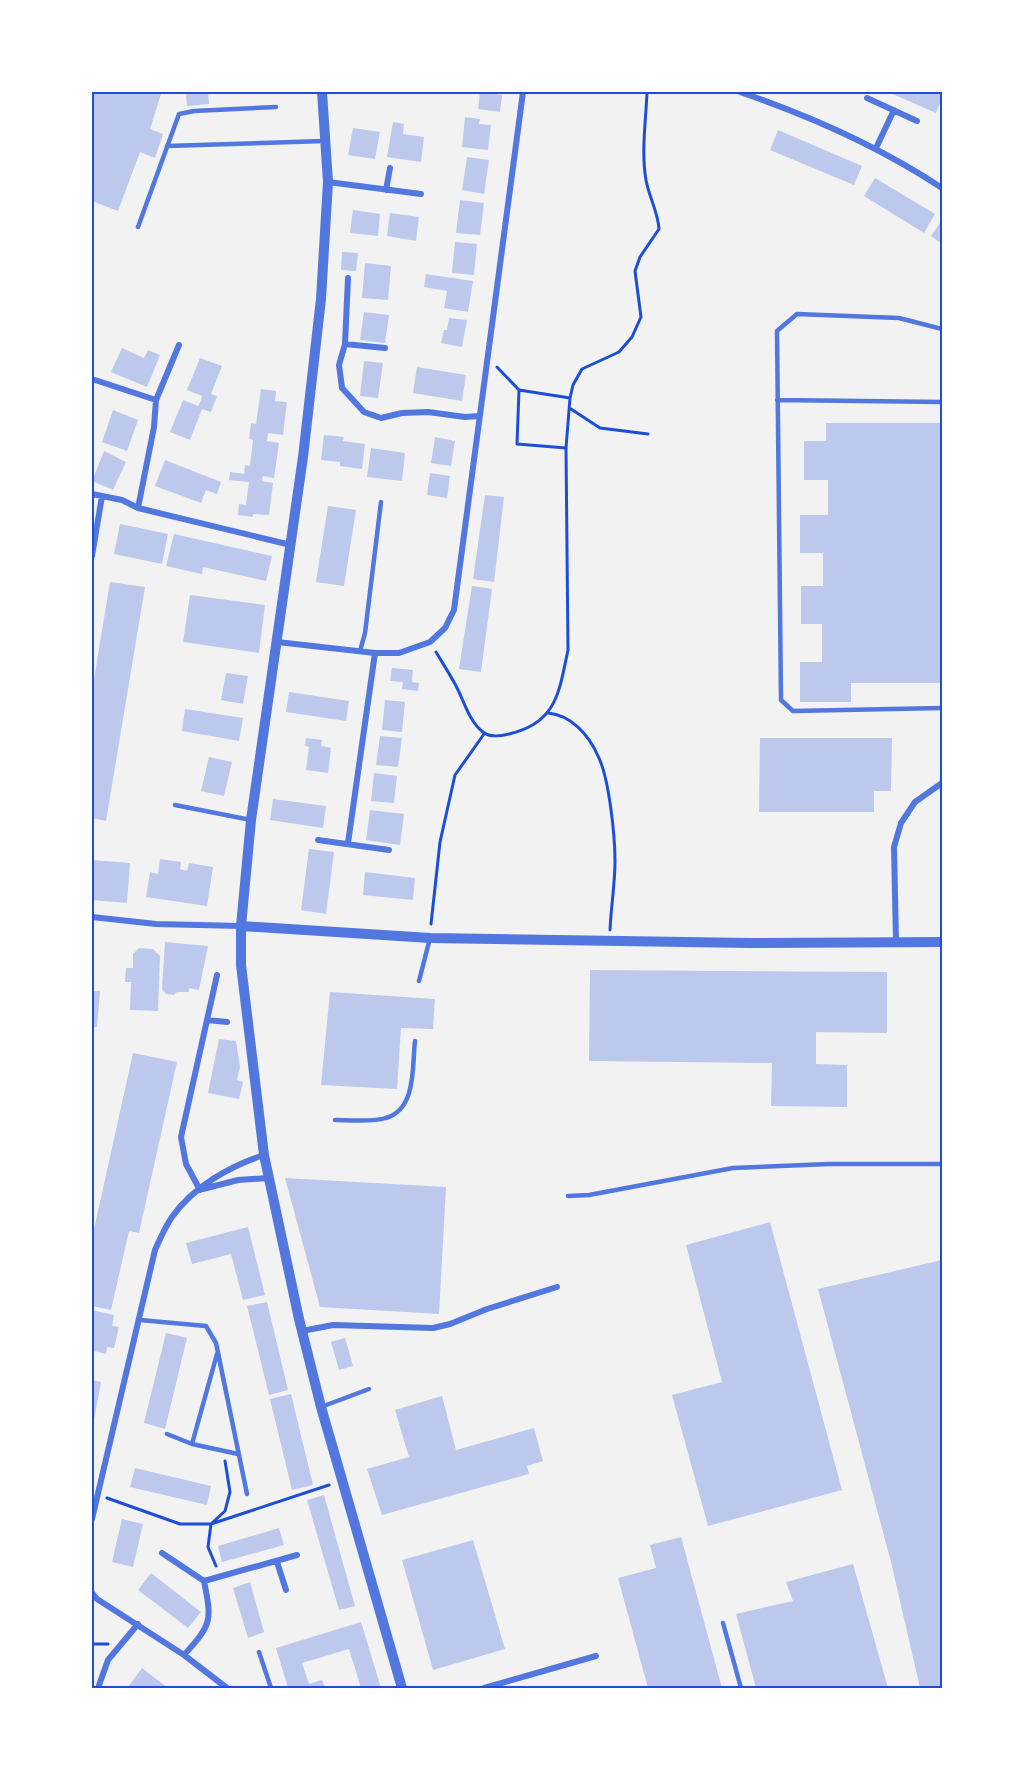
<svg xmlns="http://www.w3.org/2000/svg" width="1034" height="1780" font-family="Lora,serif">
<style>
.building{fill:#bdc9ec}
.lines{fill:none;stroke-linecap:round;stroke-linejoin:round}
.path{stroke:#1d4ed8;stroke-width:3}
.service{stroke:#5277de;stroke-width:4.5}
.minor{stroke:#5277de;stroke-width:6}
.tertiary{stroke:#5277de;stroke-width:10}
.neatline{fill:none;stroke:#1d4ed8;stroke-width:2}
</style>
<rect width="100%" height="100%" fill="#f2f2f2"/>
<!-- building -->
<path class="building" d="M 92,92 L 168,92 L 168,93 L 161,94 L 150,129 L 163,134 L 155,158 L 140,152 L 118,211 L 92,201 Z
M 186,92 L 208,92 L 209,104 L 187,106 Z
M 480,92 L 502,95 L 500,112 L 478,109 Z
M 888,92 L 942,92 L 942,98 L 936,113 Z
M 465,117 L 480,119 L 479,124 L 491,125 L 488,150 L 462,147 Z
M 393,122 L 404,124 L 403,134 L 424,137 L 421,162 L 387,157 Z
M 353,128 L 380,132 L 375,159 L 348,155 Z
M 778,130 L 862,166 L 854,185 L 770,150 Z
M 467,157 L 489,160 L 484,194 L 462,190 Z
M 875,178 L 935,214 L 924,233 L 864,196 Z
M 460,200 L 484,203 L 480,235 L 456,233 Z
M 353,210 L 380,214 L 378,236 L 350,233 Z
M 390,213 L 419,217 L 416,241 L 387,236 Z
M 942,220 L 942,244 L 931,236 Z
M 455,242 L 477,244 L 474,275 L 452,273 Z
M 342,252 L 358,253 L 356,271 L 341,270 Z
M 365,263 L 391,266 L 388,300 L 362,298 Z
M 426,274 L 473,281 L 468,312 L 444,308 L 447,291 L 424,287 Z
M 364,312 L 389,315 L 385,343 L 360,340 Z
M 449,318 L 467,320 L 462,347 L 441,343 L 444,330 L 447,330 Z
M 122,348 L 144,358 L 148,350 L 160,355 L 147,387 L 111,372 Z
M 200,358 L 222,366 L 211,394 L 217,396 L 211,412 L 202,409 L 190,440 L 170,432 L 183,400 L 198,406 L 201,400 L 202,396 L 187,390 Z
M 364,361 L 383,363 L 378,398 L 360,396 Z
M 417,367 L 466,375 L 462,401 L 413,393 Z
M 261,389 L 276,391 L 275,401 L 287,402 L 283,435 L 268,433 L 267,441 L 279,443 L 274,478 L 263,476 L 262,481 L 273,483 L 269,515 L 253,514 L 253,517 L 238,515 L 239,504 L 246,505 L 249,482 L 229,480 L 230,472 L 244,474 L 245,465 L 250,466 L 253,440 L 249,439 L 251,423 L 256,424 Z
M 113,410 L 138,420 L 127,451 L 102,442 Z
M 826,423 L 942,423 L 942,683 L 851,683 L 851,702 L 800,702 L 800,662 L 822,662 L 822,624 L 801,624 L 801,586 L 823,586 L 823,553 L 800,553 L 800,515 L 828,515 L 828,480 L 804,480 L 804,441 L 826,441 Z
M 324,435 L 344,437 L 343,441 L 365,444 L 362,469 L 340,466 L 340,462 L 321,460 Z
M 435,437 L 455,441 L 451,466 L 431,463 Z
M 371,448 L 405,453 L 402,481 L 367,477 Z
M 104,451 L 126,462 L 113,490 L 92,481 Z
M 165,460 L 221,482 L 217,494 L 206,490 L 201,503 L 155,486 Z
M 430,473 L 450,476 L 447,498 L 427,495 Z
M 485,495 L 504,497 L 494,582 L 473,579 Z
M 328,506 L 356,510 L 344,586 L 316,582 Z
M 120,524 L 168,534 L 162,564 L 114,554 Z
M 174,534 L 272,556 L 266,581 L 203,567 L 202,574 L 166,566 Z
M 110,582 L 145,587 L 106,821 L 92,818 L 92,691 Z
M 472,586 L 492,589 L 481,672 L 459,669 Z
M 190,595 L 265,605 L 259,653 L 183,642 Z
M 392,668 L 413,670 L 412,682 L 419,683 L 418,691 L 402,689 L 403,682 L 390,681 Z
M 226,673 L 248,676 L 243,704 L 221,700 Z
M 289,692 L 349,701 L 346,721 L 286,712 Z
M 385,700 L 405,702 L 402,732 L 382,730 Z
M 185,709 L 243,718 L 239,741 L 182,731 Z
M 380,736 L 402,738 L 398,767 L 376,765 Z
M 306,738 L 322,740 L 321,746 L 331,748 L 328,773 L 306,770 L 309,747 L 305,746 Z
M 760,738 L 892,738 L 891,791 L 874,791 L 874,812 L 759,812 Z
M 209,757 L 232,762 L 224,796 L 201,791 Z
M 374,773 L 397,776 L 394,803 L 371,801 Z
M 273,799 L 326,806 L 323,828 L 270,820 Z
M 370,810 L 404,814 L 400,845 L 366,840 Z
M 309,849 L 334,852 L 326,914 L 301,910 Z
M 160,859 L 181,862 L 180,869 L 187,871 L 189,863 L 213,867 L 207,906 L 146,897 L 150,872 L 158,874 Z
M 92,860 L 130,863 L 127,903 L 92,900 Z
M 365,872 L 415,878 L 413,900 L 363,895 Z
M 165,942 L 208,946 L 199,990 L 189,988 L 189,992 L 177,992 L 174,995 L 166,994 L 162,989 Z
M 139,948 L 153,949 L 160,956 L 158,1011 L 130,1010 L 131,982 L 125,982 L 126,968 L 133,968 L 133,954 Z
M 590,970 L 887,972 L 887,1033 L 816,1032 L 816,1064 L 847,1065 L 847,1107 L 771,1106 L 772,1063 L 589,1061 Z
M 92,991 L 100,991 L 97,1027 L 92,1027 Z
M 330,992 L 435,999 L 433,1029 L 401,1028 L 397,1089 L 321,1085 Z
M 219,1039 L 236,1041 L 240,1067 L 237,1080 L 243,1082 L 239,1099 L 208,1093 Z
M 133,1053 L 177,1062 L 139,1233 L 129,1231 L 111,1310 L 92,1306 L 92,1238 Z
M 285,1178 L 446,1187 L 439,1314 L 320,1307 Z
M 770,1222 L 842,1490 L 708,1526 L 672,1395 L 722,1382 L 686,1245 Z
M 248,1227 L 265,1295 L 243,1300 L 231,1254 L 192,1264 L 186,1243 Z
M 942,1260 L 942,1688 L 920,1688 L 891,1562 L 818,1289 Z
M 267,1302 L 288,1390 L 269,1395 L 247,1306 Z
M 92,1310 L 114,1315 L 112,1326 L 119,1327 L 114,1348 L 107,1347 L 106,1354 L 94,1351 L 92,1358 Z
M 166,1333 L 187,1338 L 165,1429 L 144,1423 Z
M 345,1338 L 353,1366 L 339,1370 L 331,1342 Z
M 92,1380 L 101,1382 L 93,1425 L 92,1425 Z
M 291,1394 L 313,1485 L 292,1490 L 270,1399 Z
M 442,1396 L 456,1450 L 534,1428 L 543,1461 L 527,1466 L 529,1474 L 382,1515 L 367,1469 L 409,1457 L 395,1410 Z
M 135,1468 L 211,1486 L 207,1505 L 130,1487 Z
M 324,1495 L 355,1606 L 339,1610 L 307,1500 Z
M 122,1519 L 143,1524 L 133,1567 L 112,1562 Z
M 279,1528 L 284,1545 L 222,1562 L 218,1546 Z
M 681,1537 L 722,1688 L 648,1688 L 618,1578 L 656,1568 L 650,1545 Z
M 473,1540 L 505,1649 L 433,1670 L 402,1560 Z
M 853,1564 L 888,1688 L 756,1688 L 736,1614 L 793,1601 L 786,1582 Z
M 151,1573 L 201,1612 L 188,1628 L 138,1590 Z
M 250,1582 L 264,1632 L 248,1638 L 233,1588 Z
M 361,1622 L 381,1688 L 361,1688 L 349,1649 L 302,1663 L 309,1684 L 322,1680 L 325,1688 L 288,1688 L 276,1648 Z
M 142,1668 L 168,1688 L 130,1688 L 128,1687 Z"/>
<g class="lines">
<!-- path -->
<path class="path" d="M 497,367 L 519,390 L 570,398
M 519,390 L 517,444 L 566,448
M 571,409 L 600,428 L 648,434
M 436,652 C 442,662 449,673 455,684 C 464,700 468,720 483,732 C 490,738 501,736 509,734 C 557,723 559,692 568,650 L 566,448 L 570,398 L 573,385 L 582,369 L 619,352 L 632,337 L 641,317 L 635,271 L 640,257 L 659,229 C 658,212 649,197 646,180 C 641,152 646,120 647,92
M 548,713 C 571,715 589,735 598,756 C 609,777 615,836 615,861 C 615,884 611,907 610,930
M 431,924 L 440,842 L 455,775 L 484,734
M 107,1498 L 180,1524 L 211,1524 L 329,1485
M 216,1566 L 208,1547 L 211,1524 L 225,1511 L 230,1492 L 225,1461
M 92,1644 L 108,1644"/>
<!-- service -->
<path class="service" d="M 167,146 L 324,141
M 138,227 L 179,114 L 194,111 L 276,107
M 942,329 L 899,318 L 797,314 L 777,331 L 781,700 L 793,711 L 942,708
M 777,400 L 942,402
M 360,651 L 365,633 L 381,502
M 175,805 L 251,820
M 419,981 L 430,938
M 335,1120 C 348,1120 375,1122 386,1118 C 417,1109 412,1065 415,1041
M 568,1196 L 589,1195 L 733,1168 L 829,1164 L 942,1164
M 140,1320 L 206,1326 L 216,1343 L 247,1494
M 321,1407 L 369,1389
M 167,1434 L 192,1444 L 238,1454
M 192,1444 L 217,1354
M 723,1623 L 741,1688
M 259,1652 L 271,1688"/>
<!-- minor -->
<path class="minor" d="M 740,92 C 810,116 880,147 942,188
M 867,98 L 917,121
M 876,148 L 894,110
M 328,182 L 421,194
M 386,190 L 390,168
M 348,278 L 345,344 L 339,365 L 342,388 L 364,412 L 381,418 L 402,413 L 428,412 L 465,417 L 479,416
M 345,344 L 385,348
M 95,380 L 156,400
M 92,494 L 122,500 L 138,508 L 291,545
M 138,508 L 154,427 L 156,400 L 179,345
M 92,556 L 102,496
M 277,642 L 375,653 L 399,653 L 430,642 L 445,628 L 454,610 L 523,92
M 318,840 L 389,850
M 348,843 L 375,653
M 92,917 L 156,924 L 241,926
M 896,942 L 894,847 L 901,823 L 915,802 L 942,783
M 207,1020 L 227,1022
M 203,1189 L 238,1180 L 268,1178
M 200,1190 L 186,1164 L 181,1137 L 217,975
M 302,1331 L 333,1325 L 433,1328 L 450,1324 L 487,1309 L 557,1287
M 92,1519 L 155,1250 C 160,1239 165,1227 172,1217 C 193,1187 230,1166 264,1155
M 162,1553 L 204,1581 C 212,1621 212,1624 184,1655
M 277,1562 L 286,1590
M 204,1581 L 297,1555
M 92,1593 L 97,1599 L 184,1655 L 227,1688
M 98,1688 L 108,1660 L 138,1624
M 484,1688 L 596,1656"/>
<!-- tertiary -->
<path class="tertiary" d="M 322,92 L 328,182 L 321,299 L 303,457 L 251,820 L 241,926 L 241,965 L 264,1155 L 299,1319 L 321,1407 L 402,1688
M 241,926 L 430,938 L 749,943 L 942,942"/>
</g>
<!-- border -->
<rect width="1034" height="1780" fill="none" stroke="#ffffff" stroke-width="186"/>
<rect x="93" y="93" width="848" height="1594" class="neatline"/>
</svg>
